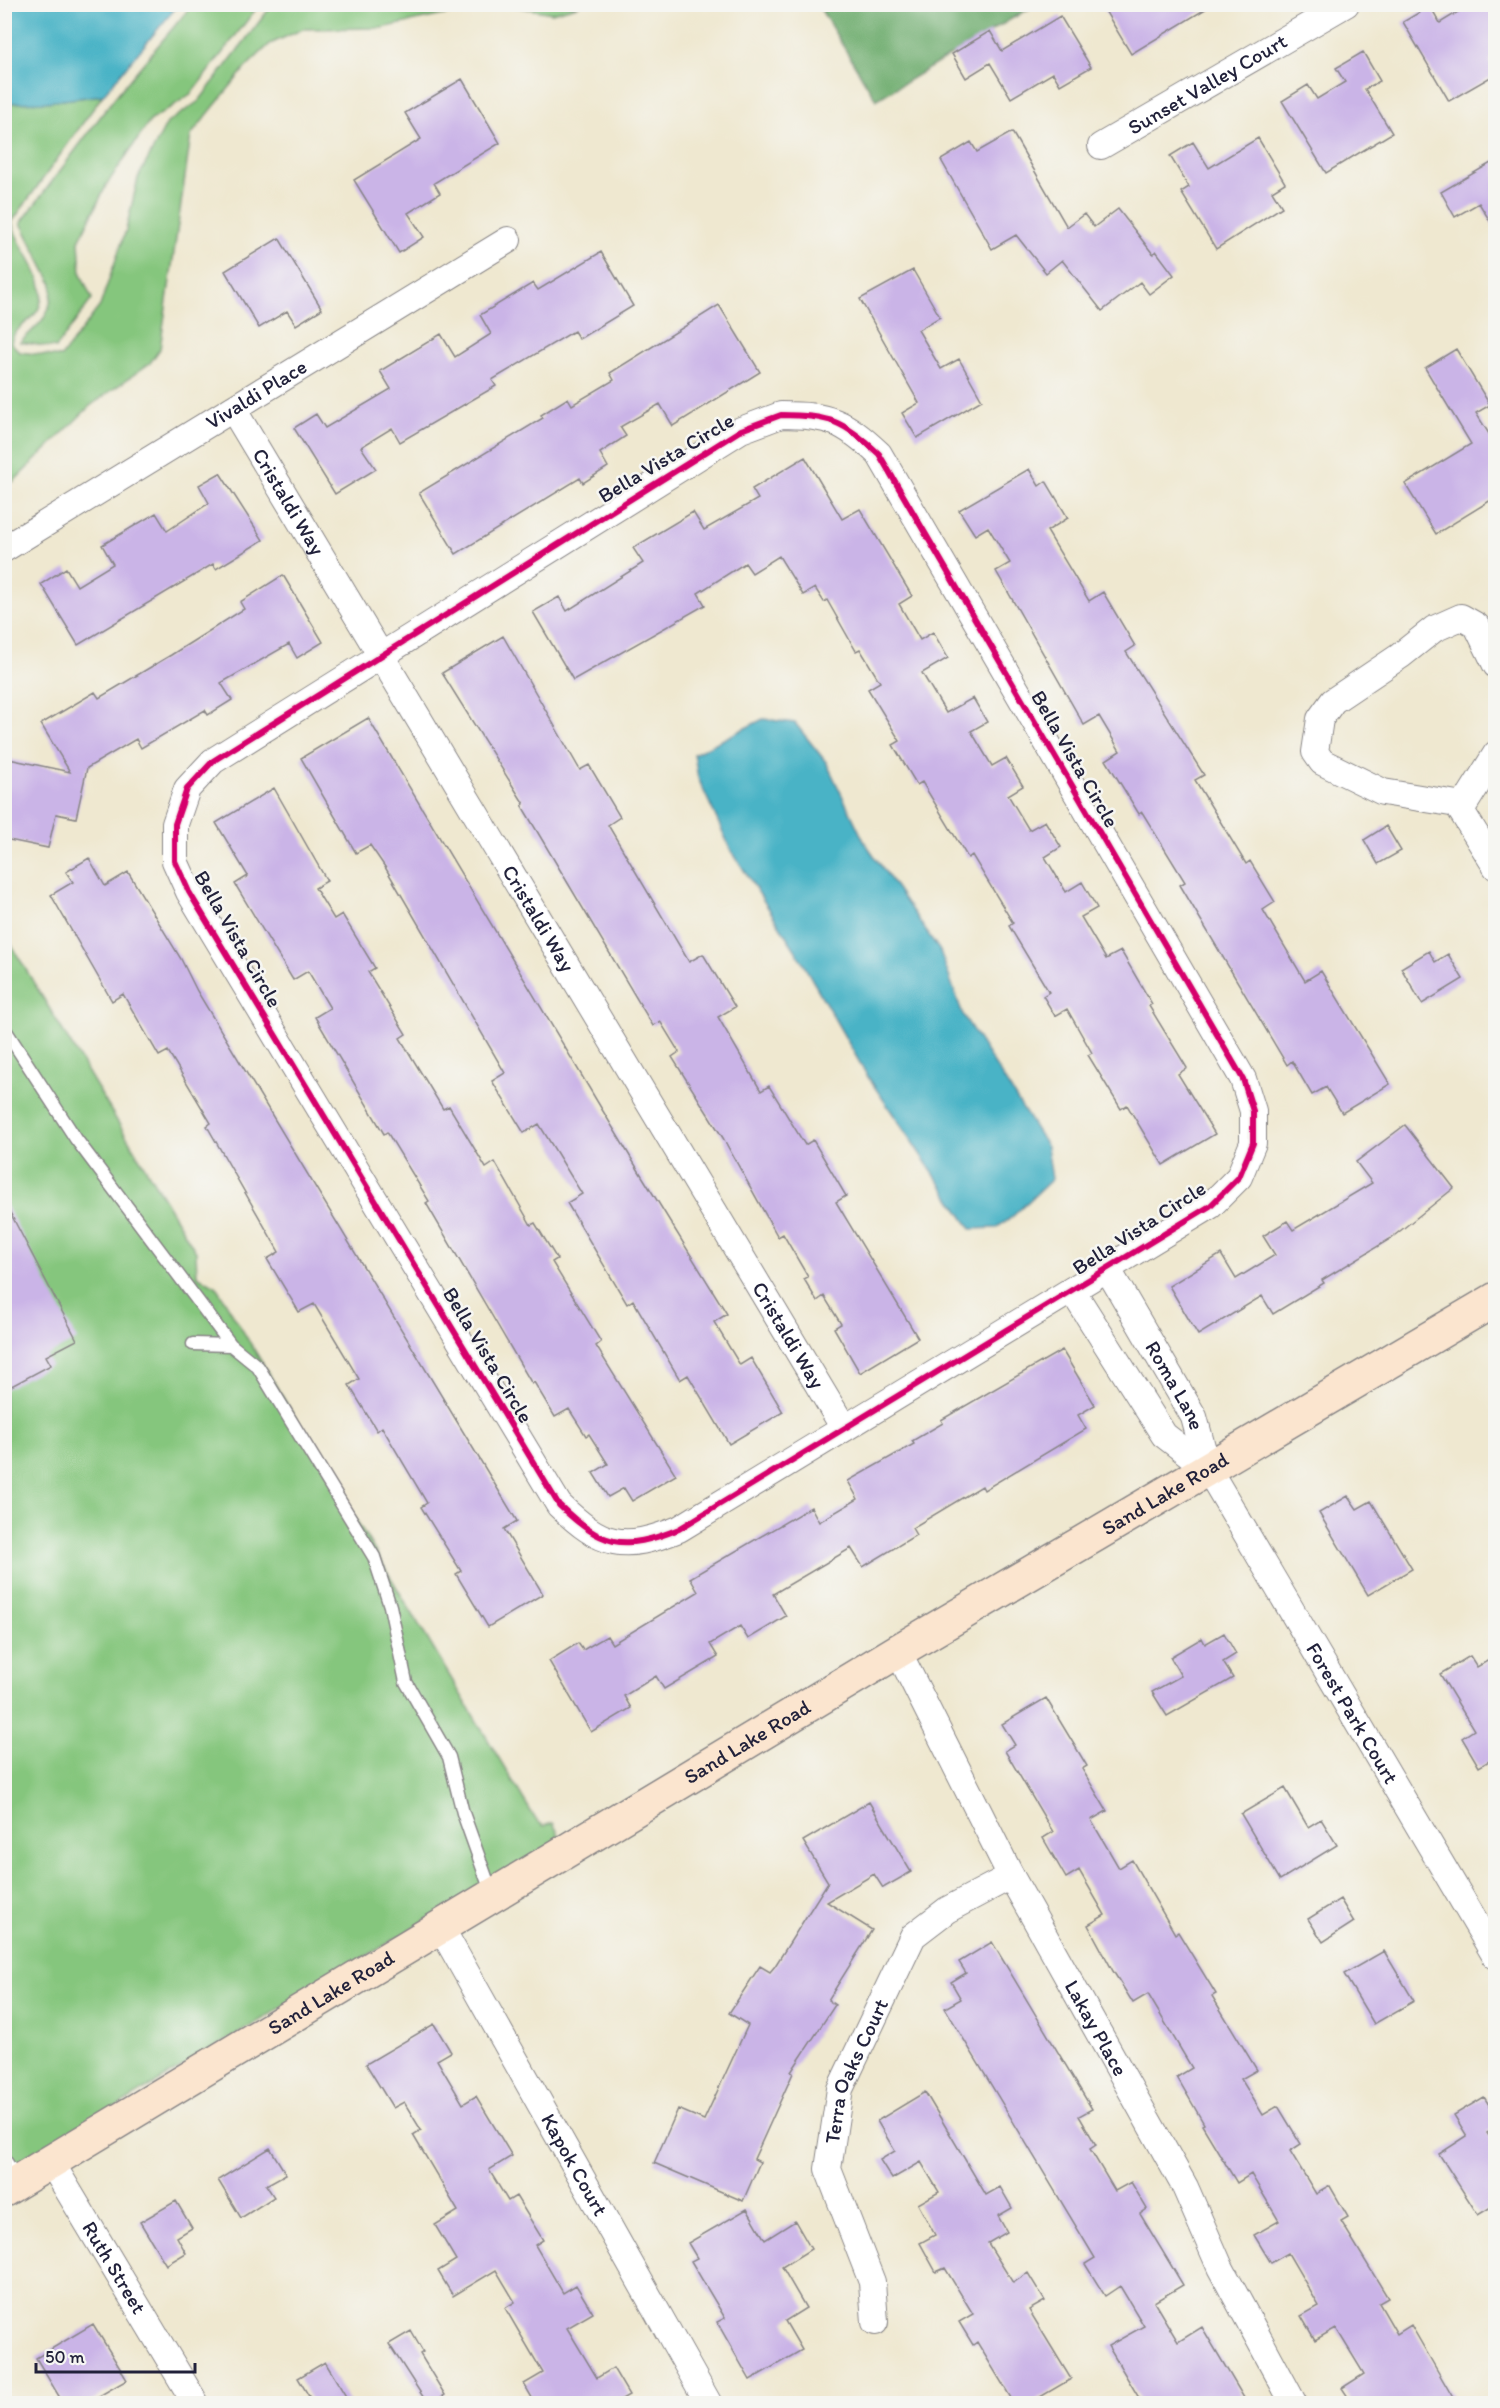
<svg xmlns="http://www.w3.org/2000/svg" width="1500" height="2408" font-family="Itim,sans-serif">
<style>
.green{fill:#85c67d;stroke:#54745c;stroke-width:1.5}
.forest{fill:#6cab6c;stroke:#476654;stroke-width:1.5}
.water{fill:#48b3c6;stroke:#356a80;stroke-width:1.5}
.building{fill:#cab4e7}
.lines{fill:none;stroke-linecap:round;stroke-linejoin:round}
.lane-casing{stroke:#888586;stroke-width:15}
.street-casing{stroke:#888586;stroke-width:28}
.secondary-casing{stroke:#888586;stroke-width:36}
.lane{stroke:#fff;stroke-width:12}
.street{stroke:#fff;stroke-width:26}
.secondary{stroke:#fbe5cf;stroke-width:33}
.cycleway-casing{stroke:#f6f6f2;stroke-width:10}
.cycleway{stroke:#d6006c;stroke-width:6}
.labels{text-anchor:middle;stroke-width:5;stroke-linejoin:round;paint-order:stroke}
.street-label{font-size:21px;fill:#22223b;stroke:#f6f6f2}
</style>
<rect width="100%" height="100%" fill="#f6f6f2"/>
<filter id="ink" filterUnits="userSpaceOnUse"><feTurbulence type="fractalNoise" baseFrequency=".0167" numOctaves="2"/><feDisplacementMap in="SourceGraphic" scale="12" xChannelSelector="R" yChannelSelector="G"/><feConvolveMatrix kernelMatrix="1 2 1 2 8 2 1 2 1" color-interpolation-filters="sRGB"/></filter>
<filter id="wash" filterUnits="userSpaceOnUse"><feTurbulence type="fractalNoise" baseFrequency=".008" numOctaves="4" result="noise"/><feDisplacementMap in="SourceGraphic" scale="24" xChannelSelector="R" yChannelSelector="G"/><feGaussianBlur stdDeviation="1.35" result="paint"/><feColorMatrix in="noise" values="0 0 0 0 0 0 0 0 0 0 0 0 0 0 0 0 0 1.4 0 .05"/><feComposite in="paint" operator="in"/></filter>
<g filter="url(#wash)">
<rect width="100%" height="100%" fill="#efe8d0"/>
<!-- green -->
<path class="green" d="M 192,5 L 259,5 L 191,94 L 150,121 L 107,184 L 79,241 L 81,274 L 92,299 L 56,348 L 20,342 C 42,322 52,316 52,284 L 21,223 L 115,97 Z
M 272,5 L 490,5 L 382,28 L 303,29 L 270,44 L 246,67 L 191,135 L 160,349 L 150,363 L 90,406 L 14,481 L 5,484 L 5,103 L 46,102 L 103,95 L 12,222 C 17,250 52,278 39,308 C 33,322 13,327 11,343 L 20,352 L 61,357 L 100,306 L 126,230 L 138,178 L 167,123 L 199,101 Z
M 507,5 L 580,5 L 552,13 Z
M 4,933 L 196,1252 L 197,1276 L 216,1286 L 536,1820 L 544,1826 L 553,1823 L 561,1839 L 4,2175 Z"/>
<!-- forest -->
<path class="forest" d="M 818,5 L 1035,5 L 876,100 Z"/>
<!-- water -->
<path class="water" d="M 4,5 L 5,4 L 178,5 L 103,95 L 46,102 L 5,103 Z
M 763,719 L 795,723 L 826,762 L 864,841 L 940,951 L 963,1015 L 1047,1147 L 1052,1179 L 1012,1217 L 996,1228 L 971,1229 L 868,1077 L 794,948 L 731,850 L 698,778 L 694,754 Z"/>
<g id="blocks">
<!-- building -->
<path class="building" d="M 1101,4 L 1214,4 L 1131,54 Z
M 1471,4 L 1496,4 L 1496,57 L 1489,60 L 1496,74 L 1449,101 L 1403,22 L 1430,6 L 1440,23 Z
M 1060,16 L 1091,67 L 1060,85 L 1053,73 L 1011,98 L 990,63 L 966,78 L 952,54 L 990,31 L 1002,51 Z
M 1363,52 L 1380,81 L 1365,89 L 1392,133 L 1326,173 L 1282,101 L 1308,85 L 1317,99 L 1345,82 L 1336,68 Z
M 462,79 L 500,143 L 434,183 L 440,193 L 408,213 L 424,237 L 399,253 L 354,180 L 421,139 L 405,113 Z
M 1012,132 L 1067,227 L 1084,214 L 1094,227 L 1118,209 L 1153,254 L 1156,251 L 1174,275 L 1149,294 L 1140,282 L 1102,311 L 1062,260 L 1046,273 L 1016,235 L 992,249 L 941,160 L 971,142 L 977,152 Z
M 1258,138 L 1285,183 L 1272,191 L 1282,207 L 1216,249 L 1181,192 L 1189,187 L 1170,156 L 1193,142 L 1209,168 Z
M 1496,160 L 1496,231 L 1479,203 L 1455,217 L 1441,192 Z
M 279,238 L 322,309 L 296,325 L 287,311 L 259,328 L 225,271 Z
M 601,252 L 633,306 L 579,339 L 574,331 L 492,380 L 496,386 L 400,442 L 392,428 L 361,447 L 376,469 L 335,494 L 294,428 L 316,414 L 325,428 L 391,389 L 380,371 L 441,334 L 455,357 L 491,334 L 480,315 L 533,283 L 538,290 Z
M 913,270 L 940,317 L 918,330 L 941,369 L 959,359 L 982,400 L 917,438 L 902,413 L 919,403 L 860,299 Z
M 719,305 L 760,372 L 673,426 L 660,404 L 620,427 L 626,436 L 600,453 L 608,467 L 583,483 L 580,478 L 456,554 L 419,493 L 543,418 L 541,415 L 568,398 L 572,405 L 614,380 L 610,373 Z
M 1456,349 L 1490,405 L 1476,413 L 1496,445 L 1496,497 L 1436,534 L 1405,484 L 1471,444 L 1425,368 Z
M 805,457 L 842,519 L 860,509 L 912,596 L 899,604 L 920,640 L 933,632 L 948,658 L 922,673 L 946,713 L 973,698 L 987,722 L 971,731 L 992,766 L 1006,758 L 1023,786 L 1008,795 L 1029,830 L 1045,821 L 1061,847 L 1045,857 L 1066,892 L 1082,882 L 1097,908 L 1081,917 L 1106,959 L 1121,951 L 1152,1004 L 1149,1006 L 1187,1068 L 1178,1074 L 1215,1134 L 1163,1165 L 1127,1105 L 1121,1109 L 1088,1055 L 1092,1053 L 1067,1009 L 1055,1016 L 1043,996 L 1049,992 L 1009,926 L 1013,923 L 972,855 L 968,858 L 922,782 L 917,785 L 893,745 L 900,741 L 868,689 L 880,682 L 860,649 L 856,651 L 827,600 L 824,602 L 815,588 L 803,595 L 779,556 L 752,573 L 745,563 L 698,593 L 705,605 L 573,680 L 533,612 L 559,597 L 567,611 L 643,563 L 633,548 L 693,512 L 704,530 L 758,499 L 752,489 Z
M 1029,469 L 1039,486 L 1046,481 L 1068,518 L 1047,531 L 1089,601 L 1103,592 L 1135,646 L 1126,652 L 1204,775 L 1195,780 L 1246,864 L 1250,861 L 1275,902 L 1263,910 L 1305,981 L 1321,971 L 1390,1084 L 1342,1113 L 1326,1087 L 1312,1095 L 1292,1061 L 1287,1065 L 1180,885 L 1185,882 L 1142,812 L 1139,814 L 1106,760 L 1120,751 L 1099,716 L 1084,725 L 996,571 L 1010,563 L 988,527 L 975,535 L 959,510 Z
M 220,473 L 263,540 L 216,569 L 213,564 L 78,645 L 41,584 L 66,568 L 77,586 L 113,564 L 102,545 L 156,513 L 167,531 L 209,503 L 199,485 Z
M 283,575 L 323,642 L 297,658 L 289,644 L 221,683 L 232,700 L 208,715 L 205,710 L 141,748 L 136,739 L 87,768 L 76,818 L 56,814 L 48,848 L 4,839 L 4,758 L 70,772 L 41,724 L 95,692 L 99,698 L 171,655 L 244,609 L 240,602 Z
M 503,636 L 580,770 L 589,765 L 620,817 L 608,825 L 689,962 L 703,954 L 735,1007 L 718,1017 L 761,1091 L 769,1086 L 805,1145 L 813,1140 L 846,1196 L 836,1202 L 918,1338 L 860,1373 L 834,1328 L 841,1324 L 824,1296 L 817,1301 L 804,1279 L 808,1277 L 783,1234 L 778,1237 L 723,1138 L 672,1057 L 679,1052 L 660,1021 L 653,1026 L 522,806 L 524,804 L 442,673 Z
M 368,718 L 634,1163 L 727,1314 L 714,1322 L 740,1365 L 751,1358 L 783,1412 L 729,1444 L 688,1375 L 680,1380 L 633,1300 L 627,1304 L 567,1203 L 582,1194 L 539,1124 L 524,1133 L 492,1081 L 505,1073 L 385,867 L 370,845 L 356,853 L 301,758 Z
M 274,788 L 327,881 L 315,888 L 334,919 L 342,914 L 375,968 L 368,972 L 406,1034 L 400,1038 L 443,1109 L 449,1106 L 486,1168 L 495,1162 L 531,1225 L 535,1223 L 557,1259 L 552,1262 L 601,1342 L 596,1346 L 676,1475 L 632,1501 L 624,1488 L 608,1497 L 593,1473 L 608,1464 L 589,1434 L 586,1436 L 569,1409 L 555,1417 L 534,1382 L 532,1384 L 426,1203 L 429,1201 L 387,1132 L 384,1134 L 315,1017 L 330,1008 L 308,971 L 293,980 L 235,884 L 248,876 L 216,823 Z
M 1386,826 L 1401,851 L 1378,864 L 1364,840 Z
M 89,858 L 105,886 L 128,872 L 181,959 L 197,991 L 517,1521 L 504,1529 L 543,1594 L 488,1627 L 456,1574 L 461,1571 L 421,1507 L 427,1503 L 382,1427 L 377,1431 L 349,1385 L 359,1379 L 314,1304 L 299,1312 L 267,1259 L 279,1252 L 207,1126 L 211,1123 L 168,1051 L 159,1056 L 123,994 L 112,1001 L 51,895 L 73,882 L 66,872 Z
M 1429,951 L 1435,962 L 1448,954 L 1463,979 L 1422,1004 L 1401,968 Z
M 1405,1125 L 1454,1188 L 1390,1239 L 1322,1280 L 1324,1283 L 1273,1314 L 1262,1296 L 1198,1335 L 1169,1286 L 1221,1254 L 1236,1279 L 1275,1255 L 1263,1236 L 1287,1221 L 1293,1230 L 1372,1183 L 1356,1162 Z
M 4,1201 L 77,1340 L 46,1356 L 51,1365 L 4,1390 Z
M 1062,1350 L 1095,1405 L 1078,1415 L 1086,1429 L 984,1490 L 982,1486 L 912,1528 L 916,1535 L 863,1567 L 851,1548 L 773,1594 L 786,1616 L 748,1639 L 740,1626 L 710,1644 L 718,1657 L 664,1689 L 656,1676 L 624,1696 L 631,1708 L 591,1732 L 549,1661 L 578,1643 L 583,1650 L 607,1636 L 612,1644 L 698,1592 L 690,1578 L 811,1507 L 819,1522 L 858,1499 L 848,1481 L 914,1444 L 912,1441 L 943,1423 L 941,1420 Z
M 1348,1496 L 1357,1509 L 1371,1501 L 1412,1569 L 1368,1595 L 1319,1513 Z
M 1224,1633 L 1236,1654 L 1223,1662 L 1233,1678 L 1167,1716 L 1152,1692 L 1181,1676 L 1170,1657 L 1202,1638 L 1205,1644 Z
M 1470,1656 L 1477,1667 L 1496,1656 L 1496,1757 L 1479,1767 L 1462,1738 L 1474,1730 L 1440,1674 Z
M 1046,1698 L 1087,1766 L 1082,1769 L 1107,1811 L 1091,1820 L 1119,1868 L 1132,1860 L 1175,1934 L 1178,1932 L 1216,1994 L 1212,1996 L 1257,2070 L 1241,2079 L 1263,2115 L 1278,2106 L 1301,2144 L 1290,2151 L 1316,2194 L 1330,2186 L 1348,2217 L 1341,2221 L 1388,2298 L 1379,2303 L 1397,2334 L 1411,2325 L 1456,2403 L 1352,2403 L 1342,2388 L 1364,2374 L 1336,2328 L 1315,2340 L 1301,2316 L 1319,2306 L 1288,2253 L 1271,2263 L 1254,2235 L 1279,2221 L 1251,2174 L 1237,2183 L 1202,2125 L 1204,2124 L 1177,2077 L 1192,2068 L 1148,1994 L 1133,2003 L 1113,1971 L 1088,1925 L 1105,1915 L 1079,1870 L 1066,1878 L 1043,1838 L 1053,1832 L 1005,1751 L 1015,1745 L 1002,1724 Z
M 1285,1788 L 1308,1827 L 1321,1819 L 1337,1845 L 1280,1880 L 1241,1814 Z
M 869,1802 L 911,1872 L 883,1888 L 874,1874 L 827,1902 L 872,1930 L 828,2000 L 835,2005 L 791,2072 L 793,2073 L 754,2159 L 760,2162 L 743,2201 L 654,2163 L 678,2109 L 704,2120 L 748,2025 L 729,2013 L 760,1966 L 770,1972 L 775,1966 L 828,1882 L 803,1841 Z
M 1340,1899 L 1354,1922 L 1323,1942 L 1308,1919 Z
M 992,1942 L 1092,2109 L 1079,2116 L 1096,2145 L 1090,2149 L 1115,2191 L 1131,2182 L 1147,2209 L 1140,2214 L 1183,2285 L 1154,2302 L 1178,2342 L 1202,2327 L 1247,2403 L 1142,2403 L 1108,2346 L 1144,2326 L 1120,2286 L 1105,2296 L 1085,2264 L 1095,2258 L 945,2008 L 961,1999 L 951,1982 L 966,1973 L 959,1962 Z
M 1384,1951 L 1414,2001 L 1374,2024 L 1344,1974 Z
M 434,2024 L 451,2052 L 437,2060 L 463,2104 L 476,2096 L 512,2156 L 489,2170 L 508,2201 L 516,2196 L 543,2240 L 535,2245 L 563,2293 L 576,2285 L 593,2313 L 567,2328 L 597,2378 L 613,2368 L 629,2395 L 615,2403 L 535,2403 L 524,2384 L 543,2373 L 505,2308 L 515,2302 L 496,2270 L 453,2296 L 438,2271 L 456,2260 L 435,2225 L 458,2211 L 413,2135 L 421,2130 L 404,2102 L 393,2108 L 366,2064 Z
M 925,2092 L 986,2195 L 1000,2187 L 1012,2208 L 998,2216 L 1007,2232 L 988,2243 L 1013,2283 L 1028,2273 L 1045,2301 L 1029,2310 L 1071,2379 L 1030,2403 L 1014,2403 L 977,2342 L 973,2345 L 959,2322 L 973,2314 L 945,2268 L 936,2272 L 920,2243 L 935,2235 L 918,2204 L 939,2192 L 921,2162 L 892,2179 L 880,2160 L 895,2151 L 877,2121 Z
M 1484,2097 L 1496,2116 L 1496,2128 L 1487,2133 L 1496,2146 L 1496,2204 L 1478,2215 L 1439,2154 L 1467,2136 L 1454,2115 Z
M 270,2148 L 286,2174 L 266,2185 L 274,2197 L 241,2218 L 218,2180 Z
M 176,2201 L 192,2228 L 177,2237 L 186,2253 L 166,2265 L 140,2222 Z
M 747,2209 L 765,2240 L 795,2221 L 811,2249 L 782,2267 L 806,2308 L 785,2321 L 802,2350 L 750,2380 L 717,2322 L 725,2318 L 691,2261 L 697,2258 L 688,2243 Z
M 93,2324 L 127,2380 L 87,2403 L 63,2403 L 36,2358 Z
M 411,2331 L 423,2352 L 420,2354 L 445,2395 L 431,2403 L 427,2403 L 389,2344 Z
M 325,2362 L 350,2403 L 313,2403 L 298,2378 Z"/>
</g>
</g>
<g filter="url(#ink)">
<use href="#blocks" fill-opacity="0" stroke="#888586" stroke-width="1.5"/>
<g class="lines">
<!-- lane casing -->
<g class="lane-casing">
<path id="lane" d="M 4,1028 L 76,1139 L 231,1345
M 193,1344 L 231,1345 L 258,1367 L 374,1557 L 390,1606 L 406,1682 L 449,1757 L 463,1813 L 492,1894
M 4,2159 L 19,2181"/>
</g>
<!-- street casing -->
<g class="street-casing">
<g id="street">
<path id="s1" d="M 1101,146 L 1346,4"/>
<path id="s2" d="M 233,409 L 844,1428"/>
<path d="M 781,415 C 829,415 844,421 879,454 L 1243,1079 L 1253,1111 L 1253,1143 L 1239,1177 L 1210,1206 L 679,1529 C 622,1552 602,1546 559,1505 L 189,892 L 175,861 L 175,824 L 187,789 L 213,761 L 741,430 Z"/>
<path id="s3" d="M 4,549 L 508,240"/>
<path d="M 1496,665 L 1477,626 L 1461,617 L 1434,629 L 1400,656 L 1333,701 L 1320,719 L 1315,752 L 1322,762 L 1383,792 L 1457,804 L 1496,867"/>
<path d="M 1461,810 L 1496,754"/>
<path id="s4" d="M 1107,1268 L 1194,1417 L 1208,1469 L 1496,1957"/>
<path d="M 1072,1290 L 1164,1435 L 1208,1469"/>
<path id="s5" d="M 898,1651 L 1011,1876 L 1185,2187 L 1220,2267 L 1294,2404"/>
<path id="s6" d="M 440,1926 L 709,2404"/>
<path id="s7" d="M 51,2162 L 196,2404"/>
<path id="s8" d="M 875,2322 L 872,2282 L 828,2169 L 840,2089 L 913,1936 L 947,1910 L 1011,1876"/>
</g>
</g>
<!-- secondary casing -->
<g class="secondary-casing">
<g id="secondary">
<path id="s9" d="M 4,2190 L 898,1651 L 1496,1299"/>
</g>
</g>
<!-- lane -->
<use href="#lane" class="lane"/>
<!-- street -->
<use href="#street" class="street"/>
<!-- secondary -->
<use href="#secondary" class="secondary"/>
<!-- cycleway casing -->
<g class="cycleway-casing">
<path id="cycleway" d="M 781,415 C 829,415 844,421 879,454 L 1243,1079 L 1253,1111 L 1253,1143 L 1239,1177 L 1210,1206 L 679,1529 C 622,1552 602,1546 559,1505 L 189,892 L 175,861 L 175,824 L 187,789 L 213,761 L 741,430 Z"/>
</g>
<!-- cycleway -->
<use href="#cycleway" class="cycleway"/>
</g>
</g>
<g class="labels">
<!-- street labels -->
<g class="street-label">
<text dy="7" stroke="none"><textPath href="#s1" startOffset="123">Sunset Valley Court</textPath></text>
<text dy="7" stroke="none"><textPath href="#s3" startOffset="296">Vivaldi Place</textPath></text>
<text transform="translate(666 458) rotate(-31)" y="7">Bella Vista Circle</text>
<text dy="7" stroke="none"><textPath href="#s2" startOffset="108">Cristaldi Way</textPath></text>
<text transform="translate(1075 759) rotate(60)" y="7">Bella Vista Circle</text>
<text dy="7" stroke="none"><textPath href="#s2" startOffset="594">Cristaldi Way</textPath></text>
<text transform="translate(238 939) rotate(60)" y="7">Bella Vista Circle</text>
<text transform="translate(1139 1228) rotate(-33)" y="7">Bella Vista Circle</text>
<text dy="7" stroke="none"><textPath href="#s2" startOffset="1080">Cristaldi Way</textPath></text>
<text transform="translate(488 1355) rotate(59)" y="7">Bella Vista Circle</text>
<text dy="7" stroke="none"><textPath href="#s4" startOffset="136">Roma Lane</textPath></text>
<text dy="7" stroke="none"><textPath href="#s9" startOffset="1354">Sand Lake Road</textPath></text>
<text dy="7" stroke="none"><textPath href="#s4" startOffset="510">Forest Park Court</textPath></text>
<text dy="7" stroke="none"><textPath href="#s9" startOffset="868">Sand Lake Road</textPath></text>
<text dy="7" stroke="none"><textPath href="#s9" startOffset="382">Sand Lake Road</textPath></text>
<text dy="7" stroke="none"><textPath href="#s5" startOffset="426">Lakay Place</textPath></text>
<text dy="7" stroke="none"><textPath href="#s8" startOffset="264">Terra Oaks Court</textPath></text>
<text dy="7" stroke="none"><textPath href="#s6" startOffset="274">Kapok Court</textPath></text>
<text dy="7" stroke="none"><textPath href="#s7" startOffset="123">Ruth Street</textPath></text>
</g>
</g>
<!-- margin -->
<rect width="1500" height="2408" fill="none" stroke="#f6f6f2" stroke-width="24"/>
<!-- scale -->
<path d="M36 2363v9h159v-9" fill="none" stroke="#22223b" stroke-width="3"/>
<text x="45" y="2363" font-size="18" fill="#22223b" stroke="#f6f6f2" stroke-width="4.5" paint-order="stroke">50 m</text>
</svg>
